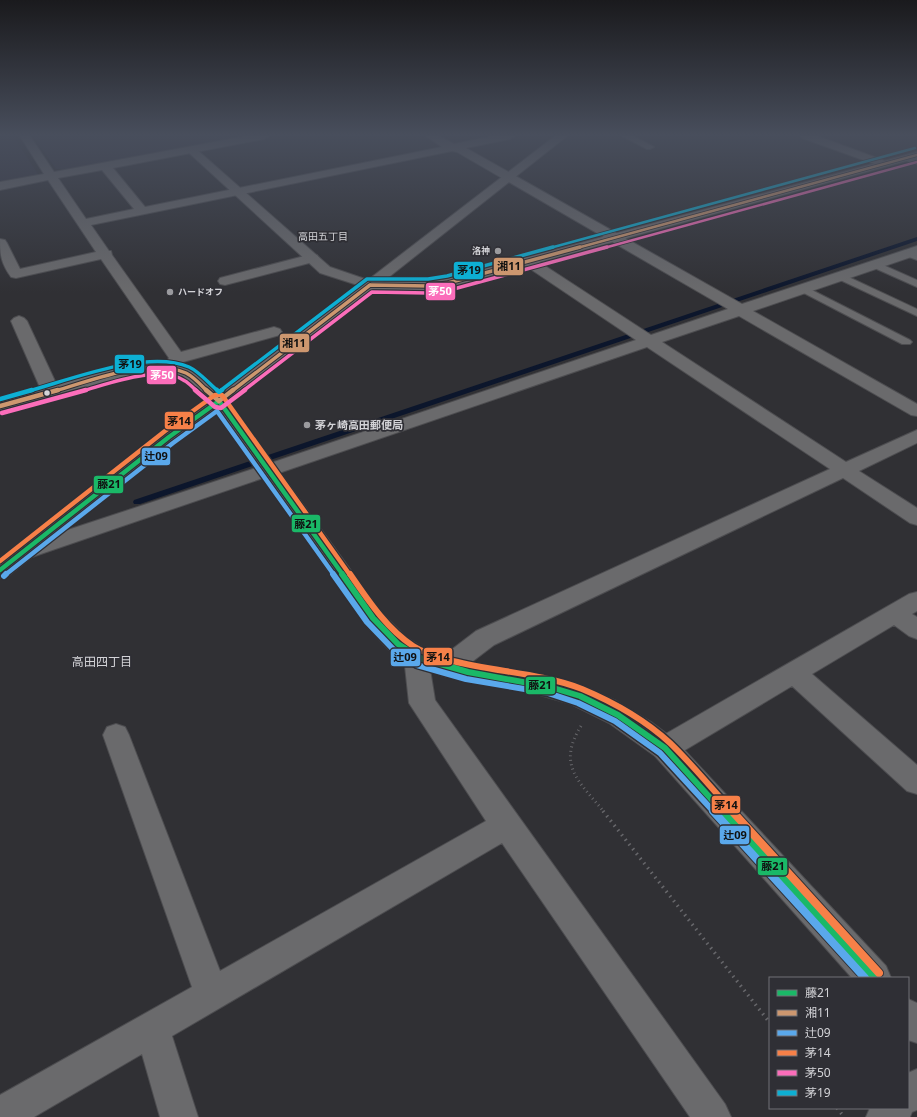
<svg xmlns="http://www.w3.org/2000/svg" width="917" height="1117" font-family="'Noto Sans','Noto Sans JP',sans-serif">
<style>
.built{fill:#34343f}
.lines{fill:none;stroke-linecap:round;stroke-linejoin:round}
.stream{fill:#0c162c;fill-rule:evenodd}
.service-casing{stroke:#4d4d50;stroke-width:2}
.pedestrian-casing{stroke:#4d4d50;stroke-width:2}
.minor-casing{stroke:#4d4d50;stroke-width:2}
.tertiary-casing{stroke:#4d4d50;stroke-width:2}
.secondary-casing{stroke:#4d4d50;stroke-width:2}
.path-far1{stroke:#67676b;stroke-width:3;stroke-dasharray:1 3.5;stroke-linecap:butt}
.path{stroke:#67676b;stroke-width:3.5;stroke-dasharray:1.5 4.5;stroke-linecap:butt}
.service{fill:#6a6a6c;fill-rule:evenodd}
.pedestrian{fill:#6a6a6c;fill-rule:evenodd}
.minor{fill:#6a6a6c;fill-rule:evenodd}
.tertiary{fill:#6a6a6c;fill-rule:evenodd}
.secondary{fill:#6e6b6e;fill-rule:evenodd}
.bus-1-far2-casing{stroke:#2f2f35;stroke-width:7}
.bus-1-far1-casing{stroke:#2f2f35;stroke-width:9}
.bus-1-casing{stroke:#2f2f35;stroke-width:10}
.bus-2-far2-casing{stroke:#2f2f35;stroke-width:4}
.bus-2-far1-casing{stroke:#2f2f35;stroke-width:5.5}
.bus-2-casing{stroke:#2f2f35;stroke-width:7}
.bus-3-far2-casing{stroke:#2f2f35;stroke-width:7}
.bus-3-far1-casing{stroke:#2f2f35;stroke-width:9}
.bus-3-casing{stroke:#2f2f35;stroke-width:10}
.bus-4-far2-casing{stroke:#2f2f35;stroke-width:7}
.bus-4-far1-casing{stroke:#2f2f35;stroke-width:9}
.bus-4-casing{stroke:#2f2f35;stroke-width:10}
.bus-5-far2-casing{stroke:#2f2f35;stroke-width:4}
.bus-5-far1-casing{stroke:#2f2f35;stroke-width:5.5}
.bus-5-casing{stroke:#2f2f35;stroke-width:7}
.bus-6-far2-casing{stroke:#2f2f35;stroke-width:4}
.bus-6-far1-casing{stroke:#2f2f35;stroke-width:5.5}
.bus-6-casing{stroke:#2f2f35;stroke-width:7}
.bus-1-far2{stroke:#1ab867;stroke-width:4.5}
.bus-1-far1{stroke:#1ab867;stroke-width:6}
.bus-1{stroke:#1ab867;stroke-width:8}
.bus-2-far2{stroke:#cd976f;stroke-width:2.5}
.bus-2-far1{stroke:#cd976f;stroke-width:3.5}
.bus-2{stroke:#cd976f;stroke-width:4.5}
.bus-3-far2{stroke:#5aa8eb;stroke-width:4.5}
.bus-3-far1{stroke:#5aa8eb;stroke-width:6}
.bus-3{stroke:#5aa8eb;stroke-width:8}
.bus-4-far2{stroke:#f78048;stroke-width:4.5}
.bus-4-far1{stroke:#f78048;stroke-width:6}
.bus-4{stroke:#f78048;stroke-width:8}
.bus-5-far2{stroke:#fb6dba;stroke-width:2.5}
.bus-5-far1{stroke:#fb6dba;stroke-width:3.5}
.bus-5{stroke:#fb6dba;stroke-width:4.5}
.bus-6-far2{stroke:#0dafd3;stroke-width:2.5}
.bus-6-far1{stroke:#0dafd3;stroke-width:3.5}
.bus-6{stroke:#0dafd3;stroke-width:4.5}
.poi-dot{fill:#9a9a9e;stroke:#2f2f35;stroke-width:1.5}
.bus-dot{fill:#d3d3d7;stroke:#2f2f35;stroke-width:1.5}
.labels{text-anchor:middle;stroke-width:3.5;stroke-linejoin:round;paint-order:stroke}
.far-poi-label{font-size:9px;font-weight:bold;fill:#d3d3d7;stroke:#2f2f35;text-anchor:end}
.far-neighbourhood-label{font-size:10px;fill:#d3d3d7;stroke:#2f2f35}
.poi-label{font-size:11px;font-weight:bold;fill:#d3d3d7;stroke:#2f2f35;text-anchor:start}
.neighbourhood-label{font-size:12px;fill:#d3d3d7;stroke:#2f2f35}
.line-badge{stroke:#2f2f35;stroke-width:1.5}
.badge-label{font-size:11px;text-anchor:middle;font-weight:bold;fill:#fff}
.pale-badge-label{font-size:11px;text-anchor:middle;font-weight:bold;fill:#111}
</style>
<rect width="100%" height="100%" fill="#303034"/>
<!-- built -->
<path class="built" d="M 0,136 L 13,136 L 40,177 L 0,184 Z
M 33,136 L 247,136 L 68,169 L 56,169 Z"/>
<g class="lines">
<!-- stream -->
<path class="stream" d="M 917,237 L 917,241 L 140,504 L 134,504 L 133,502 L 134,500 Z"/>
<!-- service casing -->
<g class="service-casing">
<path id="service" d="M 622,136 L 633,136 L 654,147 L 650,149 L 647,149 Z
M 908,250 L 917,253 L 917,260 L 904,255 L 903,253 L 904,251 Z
M 874,261 L 917,280 L 917,287 L 870,266 L 869,264 Z
M 840,273 L 917,309 L 917,316 L 836,278 L 835,276 Z
M 804,286 L 910,340 L 912,342 L 910,344 L 902,344 L 800,291 L 799,289 L 800,287 Z"/>
</g>
<!-- pedestrian casing -->
<g class="pedestrian-casing">
<path id="pedestrian" d="M 256,468 L 263,470 L 266,474 L 263,478 L 32,557 L 24,560 L 16,557 L 13,552 L 16,547 Z"/>
</g>
<!-- minor casing -->
<g class="minor-casing">
<path id="minor" d="M 20,136 L 30,136 L 54,172 L 246,136 L 269,136 L 264,139 L 113,168 L 145,207 L 442,147 L 426,136 L 439,136 L 454,144 L 493,136 L 515,136 L 510,139 L 466,148 L 742,304 L 917,246 L 917,255 L 753,311 L 917,404 L 917,416 L 911,415 L 739,316 L 662,342 L 846,462 L 917,430 L 917,443 L 859,471 L 917,508 L 917,525 L 910,523 L 843,478 L 494,645 L 456,674 L 447,677 L 438,674 L 435,667 L 438,660 L 476,631 L 830,469 L 647,347 L 276,474 L 269,476 L 262,474 L 259,470 L 262,466 L 636,340 L 523,264 L 521,261 L 523,258 L 528,257 L 533,258 L 651,335 L 728,309 L 457,152 L 452,151 L 91,225 L 109,251 L 111,251 L 112,255 L 181,352 L 274,327 L 280,329 L 282,332 L 280,335 L 183,362 L 176,372 L 170,373 L 164,372 L 162,368 L 169,358 L 101,259 L 16,278 L 11,277 C 1,263 0,255 0,239 L 5,240 L 7,243 L 20,269 L 96,252 L 48,180 L 0,190 L 0,182 L 44,174 ZM 102,170 L 134,209 L 86,219 L 58,178 Z
M 907,155 L 917,157 L 917,164 L 903,160 L 901,158 Z
M 312,254 L 317,255 L 319,258 L 317,261 L 225,285 L 220,284 L 218,281 L 220,278 Z
M 19,316 L 24,318 L 27,321 L 60,392 L 57,396 L 51,397 L 45,396 L 42,392 L 11,321 L 14,318 Z
M 917,592 L 917,611 L 912,614 L 917,617 L 917,639 L 909,636 L 894,625 L 812,674 L 917,765 L 917,794 L 907,791 L 792,686 L 675,756 L 665,760 L 655,756 L 651,748 L 655,740 L 909,594 Z
M 416,647 L 425,650 L 428,657 L 435,700 L 725,1104 L 731,1117 L 690,1117 L 502,843 L 172,1036 L 198,1117 L 160,1117 L 142,1054 L 34,1117 L 0,1117 L 0,1095 L 192,987 L 103,735 L 107,727 L 116,724 L 125,727 L 129,735 L 220,971 L 486,821 L 409,703 L 404,657 L 407,650 Z
M 917,1069 L 917,1110 L 912,1112 L 910,1117 L 866,1117 L 870,1108 L 908,1108 L 908,1073 Z"/>
</g>
<!-- tertiary casing -->
<g class="tertiary-casing">
<path id="tertiary" d="M 555,136 L 567,136 L 375,288 L 370,289 L 320,273 L 186,150 L 191,147 L 195,148 L 330,267 L 368,280 Z
M 801,136 L 817,136 L 888,162 L 890,164 L 888,166 L 880,166 L 802,138 Z
M 146,363 L 170,363 L 194,370 L 225,397 L 381,612 L 406,637 L 428,651 L 468,662 L 533,673 L 566,681 L 590,689 L 616,701 L 651,722 L 675,740 L 886,966 L 891,978 L 852,978 L 655,756 L 609,723 L 571,704 L 533,693 L 468,682 L 411,665 L 389,650 L 365,624 L 213,405 L 182,378 L 168,373 L 146,373 L 118,379 L 0,411 L 0,400 L 110,370 Z
M 908,999 L 917,1003 L 917,1043 L 908,1040 Z"/>
</g>
<!-- secondary casing -->
<g class="secondary-casing">
<path id="secondary" d="M 917,152 L 917,158 L 453,286 L 428,290 L 373,289 L 176,441 L 8,576 L 0,578 L 0,558 L 162,433 L 365,282 L 370,281 L 428,282 L 447,279 Z"/>
</g>
<!-- path-far1 -->
<path class="path-far1" d="M 581,726 C 556,766 580,782 604,812"/>
<!-- path -->
<path class="path" d="M 603,811 L 770,1023
M 837,1108 L 844,1117"/>
<!-- service -->
<use href="#service" class="service"/>
<!-- pedestrian -->
<use href="#pedestrian" class="pedestrian"/>
<!-- minor -->
<use href="#minor" class="minor"/>
<!-- tertiary -->
<use href="#tertiary" class="tertiary"/>
<!-- secondary -->
<use href="#secondary" class="secondary"/>
<!-- bus-1-far2 casing -->
<g class="bus-1-far2-casing">
<path id="bus-1-far2" d="M 219,401 L 343,575
M 0,570 L 169,437 L 219,401"/>
</g>
<!-- bus-1-far1 casing -->
<g class="bus-1-far1-casing">
<path id="bus-1-far1" d="M 342,574 L 373,618 L 398,644 L 420,658 L 468,672 L 550,687 L 580,696 L 618,715 L 665,748 L 723,812"/>
</g>
<!-- bus-1 casing -->
<g class="bus-1-casing">
<path id="bus-1" d="M 722,811 L 874,978"/>
</g>
<!-- bus-2-far2 casing -->
<g class="bus-2-far2-casing">
<path id="bus-2-far2" d="M 577,248 L 917,155"/>
</g>
<!-- bus-2-far1 casing -->
<g class="bus-2-far1-casing">
<path id="bus-2-far1" d="M 370,285 L 428,286 L 448,283 L 580,247
M 55,391 C 93,380 148,357 186,373 C 194,377 201,385 207,391
M 232,391 L 370,285"/>
</g>
<!-- bus-2 casing -->
<g class="bus-2-casing">
<path id="bus-2" d="M 206,390 L 219,401
M 219,401 L 233,390
M 0,406 L 58,390"/>
</g>
<!-- bus-3-far2 casing -->
<g class="bus-3-far2-casing">
<path id="bus-3-far2" d="M 5,575 L 173,443 L 217,411 L 334,575"/>
</g>
<!-- bus-3-far1 casing -->
<g class="bus-3-far1-casing">
<path id="bus-3-far1" d="M 333,574 L 367,622 L 393,649 L 417,665 L 466,679 L 548,693 L 578,703 L 615,721 L 660,753 L 714,812
M 4,576 L 6,574"/>
</g>
<!-- bus-3 casing -->
<g class="bus-3-casing">
<path id="bus-3" d="M 713,811 L 865,978"/>
</g>
<!-- bus-4-far2 casing -->
<g class="bus-4-far2-casing">
<path id="bus-4-far2" d="M 0,561 L 165,431 L 215,395 L 222,395 L 350,575"/>
</g>
<!-- bus-4-far1 casing -->
<g class="bus-4-far1-casing">
<path id="bus-4-far1" d="M 350,574 C 368,600 386,628 413,646 C 425,654 439,657 453,661 C 495,672 541,673 582,689 C 613,702 645,720 670,743 C 692,764 712,789 733,812"/>
</g>
<!-- bus-4 casing -->
<g class="bus-4-casing">
<path id="bus-4" d="M 732,811 L 879,973"/>
</g>
<!-- bus-5-far2 casing -->
<g class="bus-5-far2-casing">
<path id="bus-5-far2" d="M 604,248 L 917,162"/>
</g>
<!-- bus-5-far1 casing -->
<g class="bus-5-far1-casing">
<path id="bus-5-far1" d="M 82,391 C 108,384 160,364 185,381 C 189,383 193,388 197,391
M 243,391 L 372,292 L 428,293 L 450,290 L 607,247"/>
</g>
<!-- bus-5 casing -->
<g class="bus-5-casing">
<path id="bus-5" d="M 195,390 L 215,407 L 221,408 L 245,390
M 2,413 L 86,390"/>
</g>
<!-- bus-6-far2 casing -->
<g class="bus-6-far2-casing">
<path id="bus-6-far2" d="M 550,248 L 915,148"/>
</g>
<!-- bus-6-far1 casing -->
<g class="bus-6-far1-casing">
<path id="bus-6-far1" d="M 29,391 C 72,379 148,349 189,367 C 200,372 209,384 218,391
M 220,391 L 367,279 L 428,279 L 447,276 L 553,247"/>
</g>
<!-- bus-6 casing -->
<g class="bus-6-casing">
<path id="bus-6" d="M 217,390 L 219,392 L 222,390
M 0,399 L 32,390"/>
</g>
<!-- bus-1-far2 -->
<use href="#bus-1-far2" class="bus-1-far2"/>
<!-- bus-1-far1 -->
<use href="#bus-1-far1" class="bus-1-far1"/>
<!-- bus-1 -->
<use href="#bus-1" class="bus-1"/>
<!-- bus-2-far2 -->
<use href="#bus-2-far2" class="bus-2-far2"/>
<!-- bus-2-far1 -->
<use href="#bus-2-far1" class="bus-2-far1"/>
<!-- bus-2 -->
<use href="#bus-2" class="bus-2"/>
<!-- bus-3-far2 -->
<use href="#bus-3-far2" class="bus-3-far2"/>
<!-- bus-3-far1 -->
<use href="#bus-3-far1" class="bus-3-far1"/>
<!-- bus-3 -->
<use href="#bus-3" class="bus-3"/>
<!-- bus-4-far2 -->
<use href="#bus-4-far2" class="bus-4-far2"/>
<!-- bus-4-far1 -->
<use href="#bus-4-far1" class="bus-4-far1"/>
<!-- bus-4 -->
<use href="#bus-4" class="bus-4"/>
<!-- bus-5-far2 -->
<use href="#bus-5-far2" class="bus-5-far2"/>
<!-- bus-5-far1 -->
<use href="#bus-5-far1" class="bus-5-far1"/>
<!-- bus-5 -->
<use href="#bus-5" class="bus-5"/>
<!-- bus-6-far2 -->
<use href="#bus-6-far2" class="bus-6-far2"/>
<!-- bus-6-far1 -->
<use href="#bus-6-far1" class="bus-6-far1"/>
<!-- bus-6 -->
<use href="#bus-6" class="bus-6"/>
</g>
<!-- sky -->
<linearGradient id="sky" x2="0" y2="1"><stop stop-color="#1a1a1d"/><stop offset="0.46" stop-color="#484e5c"/><stop offset="1" stop-color="#484e5c" stop-opacity="0"/></linearGradient>
<rect width="917" height="293" fill="url(#sky)"/>
<!-- markers -->
<g class="poi-dot">
<circle cx="498" cy="251" r="4"/>
<circle cx="170" cy="292" r="4"/>
<circle cx="307" cy="425" r="4"/>
</g>
<circle class="bus-dot" cx="47" cy="393" r="3.5"/>
<g class="labels">
<!-- far-poi labels -->
<g class="far-poi-label">
<text x="490" y="254">洛神</text>
<text x="178" y="295" text-anchor="start">ハードオフ</text>
</g>
<!-- far-neighbourhood labels -->
<g class="far-neighbourhood-label">
<text x="323" y="240">高田五丁目</text>
</g>
<!-- poi labels -->
<g class="poi-label">
<text x="315" y="429">茅ヶ崎高田郵便局</text>
</g>
<!-- neighbourhood labels -->
<g class="neighbourhood-label">
<text x="102" y="666">高田四丁目</text>
</g>
</g>
<g class="line-badge">
<rect x="493" y="257" width="31" height="19" rx="4" fill="#cd976f"/>
<rect x="453" y="261" width="31" height="19" rx="4" fill="#0dafd3"/>
<rect x="425" y="282" width="31" height="19" rx="4" fill="#fb6dba"/>
<rect x="279" y="333" width="31" height="20" rx="4" fill="#cd976f"/>
<rect x="114" y="354" width="31" height="20" rx="4" fill="#0dafd3"/>
<rect x="146" y="365" width="31" height="20" rx="4" fill="#fb6dba"/>
<rect x="164" y="411" width="30" height="19" rx="4" fill="#f78048"/>
<rect x="141" y="447" width="30" height="19" rx="4" fill="#5aa8eb"/>
<rect x="93" y="475" width="31" height="19" rx="4" fill="#1ab867"/>
<rect x="291" y="514" width="30" height="19" rx="4" fill="#1ab867"/>
<rect x="423" y="647" width="30" height="19" rx="4" fill="#f78048"/>
<rect x="390" y="648" width="31" height="19" rx="4" fill="#5aa8eb"/>
<rect x="525" y="676" width="31" height="19" rx="4" fill="#1ab867"/>
<rect x="711" y="795" width="30" height="19" rx="4" fill="#f78048"/>
<rect x="719" y="825" width="31" height="20" rx="4" fill="#5aa8eb"/>
<rect x="757" y="857" width="31" height="19" rx="4" fill="#1ab867"/>
</g>
<g class="badge-label">
<text x="440" y="295">茅50</text>
<text x="162" y="379">茅50</text>
</g>
<g class="pale-badge-label">
<text x="509" y="270">湘11</text>
<text x="469" y="274">茅19</text>
<text x="294" y="347">湘11</text>
<text x="130" y="368">茅19</text>
<text x="179" y="425">茅14</text>
<text x="156" y="460">辻09</text>
<text x="109" y="488">藤21</text>
<text x="306" y="528">藤21</text>
<text x="438" y="661">茅14</text>
<text x="405" y="661">辻09</text>
<text x="540" y="689">藤21</text>
<text x="726" y="809">茅14</text>
<text x="735" y="839">辻09</text>
<text x="773" y="870">藤21</text>
</g>
<!-- legend -->
<rect x="769" y="977" width="140" height="132" fill="#2f2f35" stroke="#717176"/>
<rect x="777" y="990" width="20" height="6" fill="#1ab867" stroke="#717176"/>
<text x="805" y="997" font-size="12" fill="#d3d3d7">藤21</text>
<rect x="777" y="1010" width="20" height="6" fill="#cd976f" stroke="#717176"/>
<text x="805" y="1017" font-size="12" fill="#d3d3d7">湘11</text>
<rect x="777" y="1030" width="20" height="6" fill="#5aa8eb" stroke="#717176"/>
<text x="805" y="1037" font-size="12" fill="#d3d3d7">辻09</text>
<rect x="777" y="1050" width="20" height="6" fill="#f78048" stroke="#717176"/>
<text x="805" y="1057" font-size="12" fill="#d3d3d7">茅14</text>
<rect x="777" y="1070" width="20" height="6" fill="#fb6dba" stroke="#717176"/>
<text x="805" y="1077" font-size="12" fill="#d3d3d7">茅50</text>
<rect x="777" y="1090" width="20" height="6" fill="#0dafd3" stroke="#717176"/>
<text x="805" y="1097" font-size="12" fill="#d3d3d7">茅19</text>
</svg>
